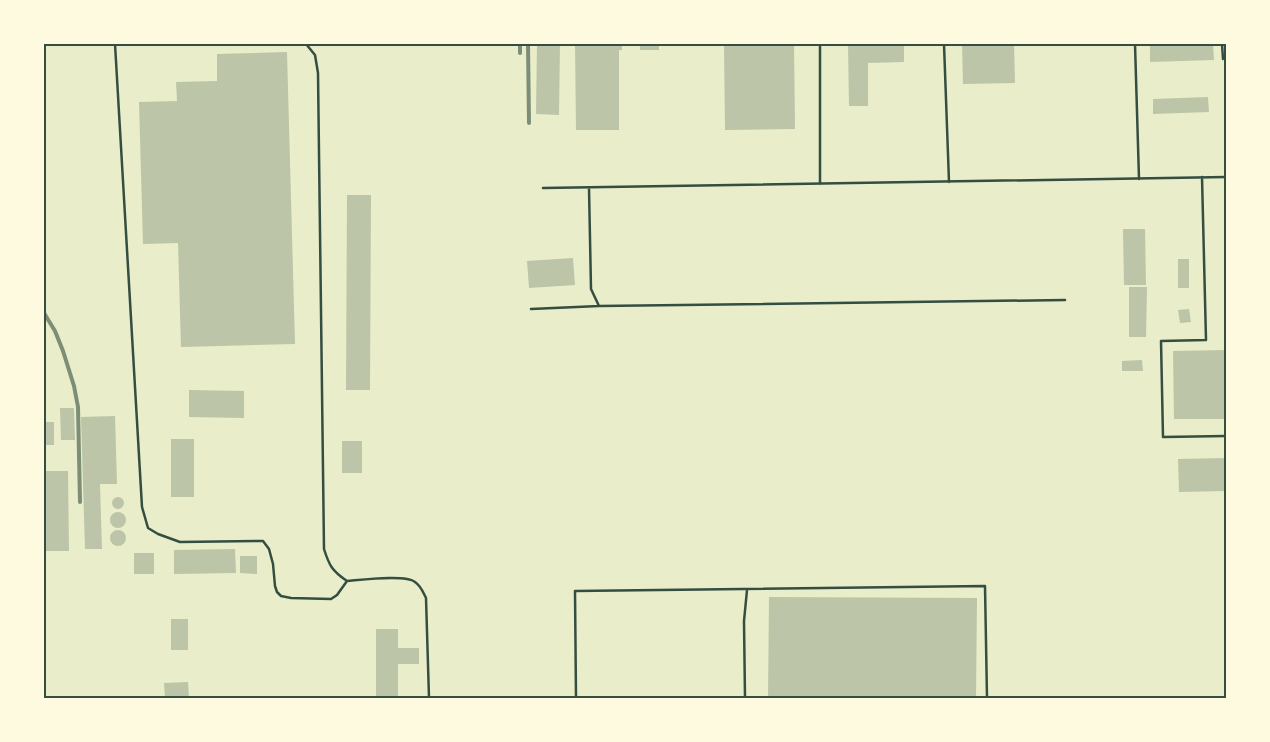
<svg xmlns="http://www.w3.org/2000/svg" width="1270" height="742" font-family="'Exo 2',sans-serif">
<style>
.building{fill:#bcc5a7}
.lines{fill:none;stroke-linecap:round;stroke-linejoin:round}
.service{stroke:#344e41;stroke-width:2.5}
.rail{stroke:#7c8e77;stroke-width:4}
.neatline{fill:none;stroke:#344e41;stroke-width:2}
</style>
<rect width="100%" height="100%" fill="#e9edc9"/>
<!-- building -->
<path class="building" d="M 537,44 L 560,44 L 559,115 L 536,114 Z
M 575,44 L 622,44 L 622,50 L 619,50 L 619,130 L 576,130 Z
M 640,44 L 659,44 L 659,50 L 640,50 Z
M 724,44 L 794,44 L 795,129 L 725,130 Z
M 848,44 L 904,44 L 904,62 L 868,63 L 868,106 L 849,106 Z
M 962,44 L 1014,44 L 1015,83 L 963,84 Z
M 1150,44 L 1213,44 L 1214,60 L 1150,62 Z
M 287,52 L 295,344 L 181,347 L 178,243 L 143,244 L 139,102 L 177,101 L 176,82 L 217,81 L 217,54 Z
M 1208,97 L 1209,112 L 1153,114 L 1153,99 Z
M 347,195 L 371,195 L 370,390 L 346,390 Z
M 1123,229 L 1145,229 L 1146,285 L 1124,285 Z
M 573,258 L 575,285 L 529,288 L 527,261 Z
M 1178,259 L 1189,259 L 1189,288 L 1178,288 Z
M 1129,287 L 1147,287 L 1146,337 L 1129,337 Z
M 1189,309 L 1191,322 L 1180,323 L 1178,310 Z
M 1226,350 L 1226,419 L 1174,419 L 1173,351 Z
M 1142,360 L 1143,371 L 1122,371 L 1122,361 Z
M 189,390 L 244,391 L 244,418 L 189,417 Z
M 60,408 L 74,408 L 75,440 L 61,440 Z
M 115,416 L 117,484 L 100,484 L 102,549 L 85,549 L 81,417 Z
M 44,422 L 54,422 L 54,445 L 44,445 Z
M 171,439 L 194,439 L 194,497 L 171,497 Z
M 342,441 L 362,441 L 362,473 L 342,473 Z
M 1226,458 L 1226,491 L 1179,492 L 1178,459 Z
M 44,471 L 68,471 L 69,551 L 44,551 Z
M112 503a6 6 0 1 1 12 0a6 6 0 1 1-12 0Z
M110 520a8 8 0 1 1 16 0a8 8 0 1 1-16 0Z
M110 538a8 8 0 1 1 16 0a8 8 0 1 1-16 0Z
M 235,549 L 236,573 L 174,574 L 174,550 Z
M 134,553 L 154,553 L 154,574 L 134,574 Z
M 240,556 L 257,556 L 257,574 L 240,573 Z
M 769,597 L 977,598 L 976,698 L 768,698 Z
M 171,619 L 188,619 L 188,650 L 171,650 Z
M 376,629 L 398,629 L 398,648 L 419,648 L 419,664 L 398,664 L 398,698 L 376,698 Z
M 188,682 L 189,698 L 165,698 L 164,683 Z"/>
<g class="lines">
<!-- service -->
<path class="service" d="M 115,44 L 142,507 L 148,528 L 158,534 L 180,542 L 263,541 L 269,549 L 273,564 L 275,586 L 277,592 L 281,596 L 291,598 L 331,599 L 337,595 L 347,581 C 360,580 406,574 415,582 C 421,586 423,592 426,598 L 429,698
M 306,44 L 315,55 L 318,73 L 324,549 C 329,565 332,571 347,581
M 944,44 L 949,182
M 1135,44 L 1139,179
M 1222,44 L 1223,59
M 1202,177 L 1206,340 L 1161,341 L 1163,437 L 1226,436
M 820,184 L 820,44
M 543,188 L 1226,177
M 589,188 L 591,289 L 599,306 L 1065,300
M 531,309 L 599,306
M 576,698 L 575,591 L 985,586 L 987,698
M 745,698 L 744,621 L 747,590"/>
<!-- rail -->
<path class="rail" d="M 520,44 L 520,53
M 528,44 L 529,123
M 44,313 L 55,331 L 63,351 L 74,386 L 78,407 L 80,502"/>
</g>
<!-- border -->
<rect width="1270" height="742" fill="none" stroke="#fefae0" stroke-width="90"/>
<rect x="45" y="45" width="1180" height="652" class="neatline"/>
</svg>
